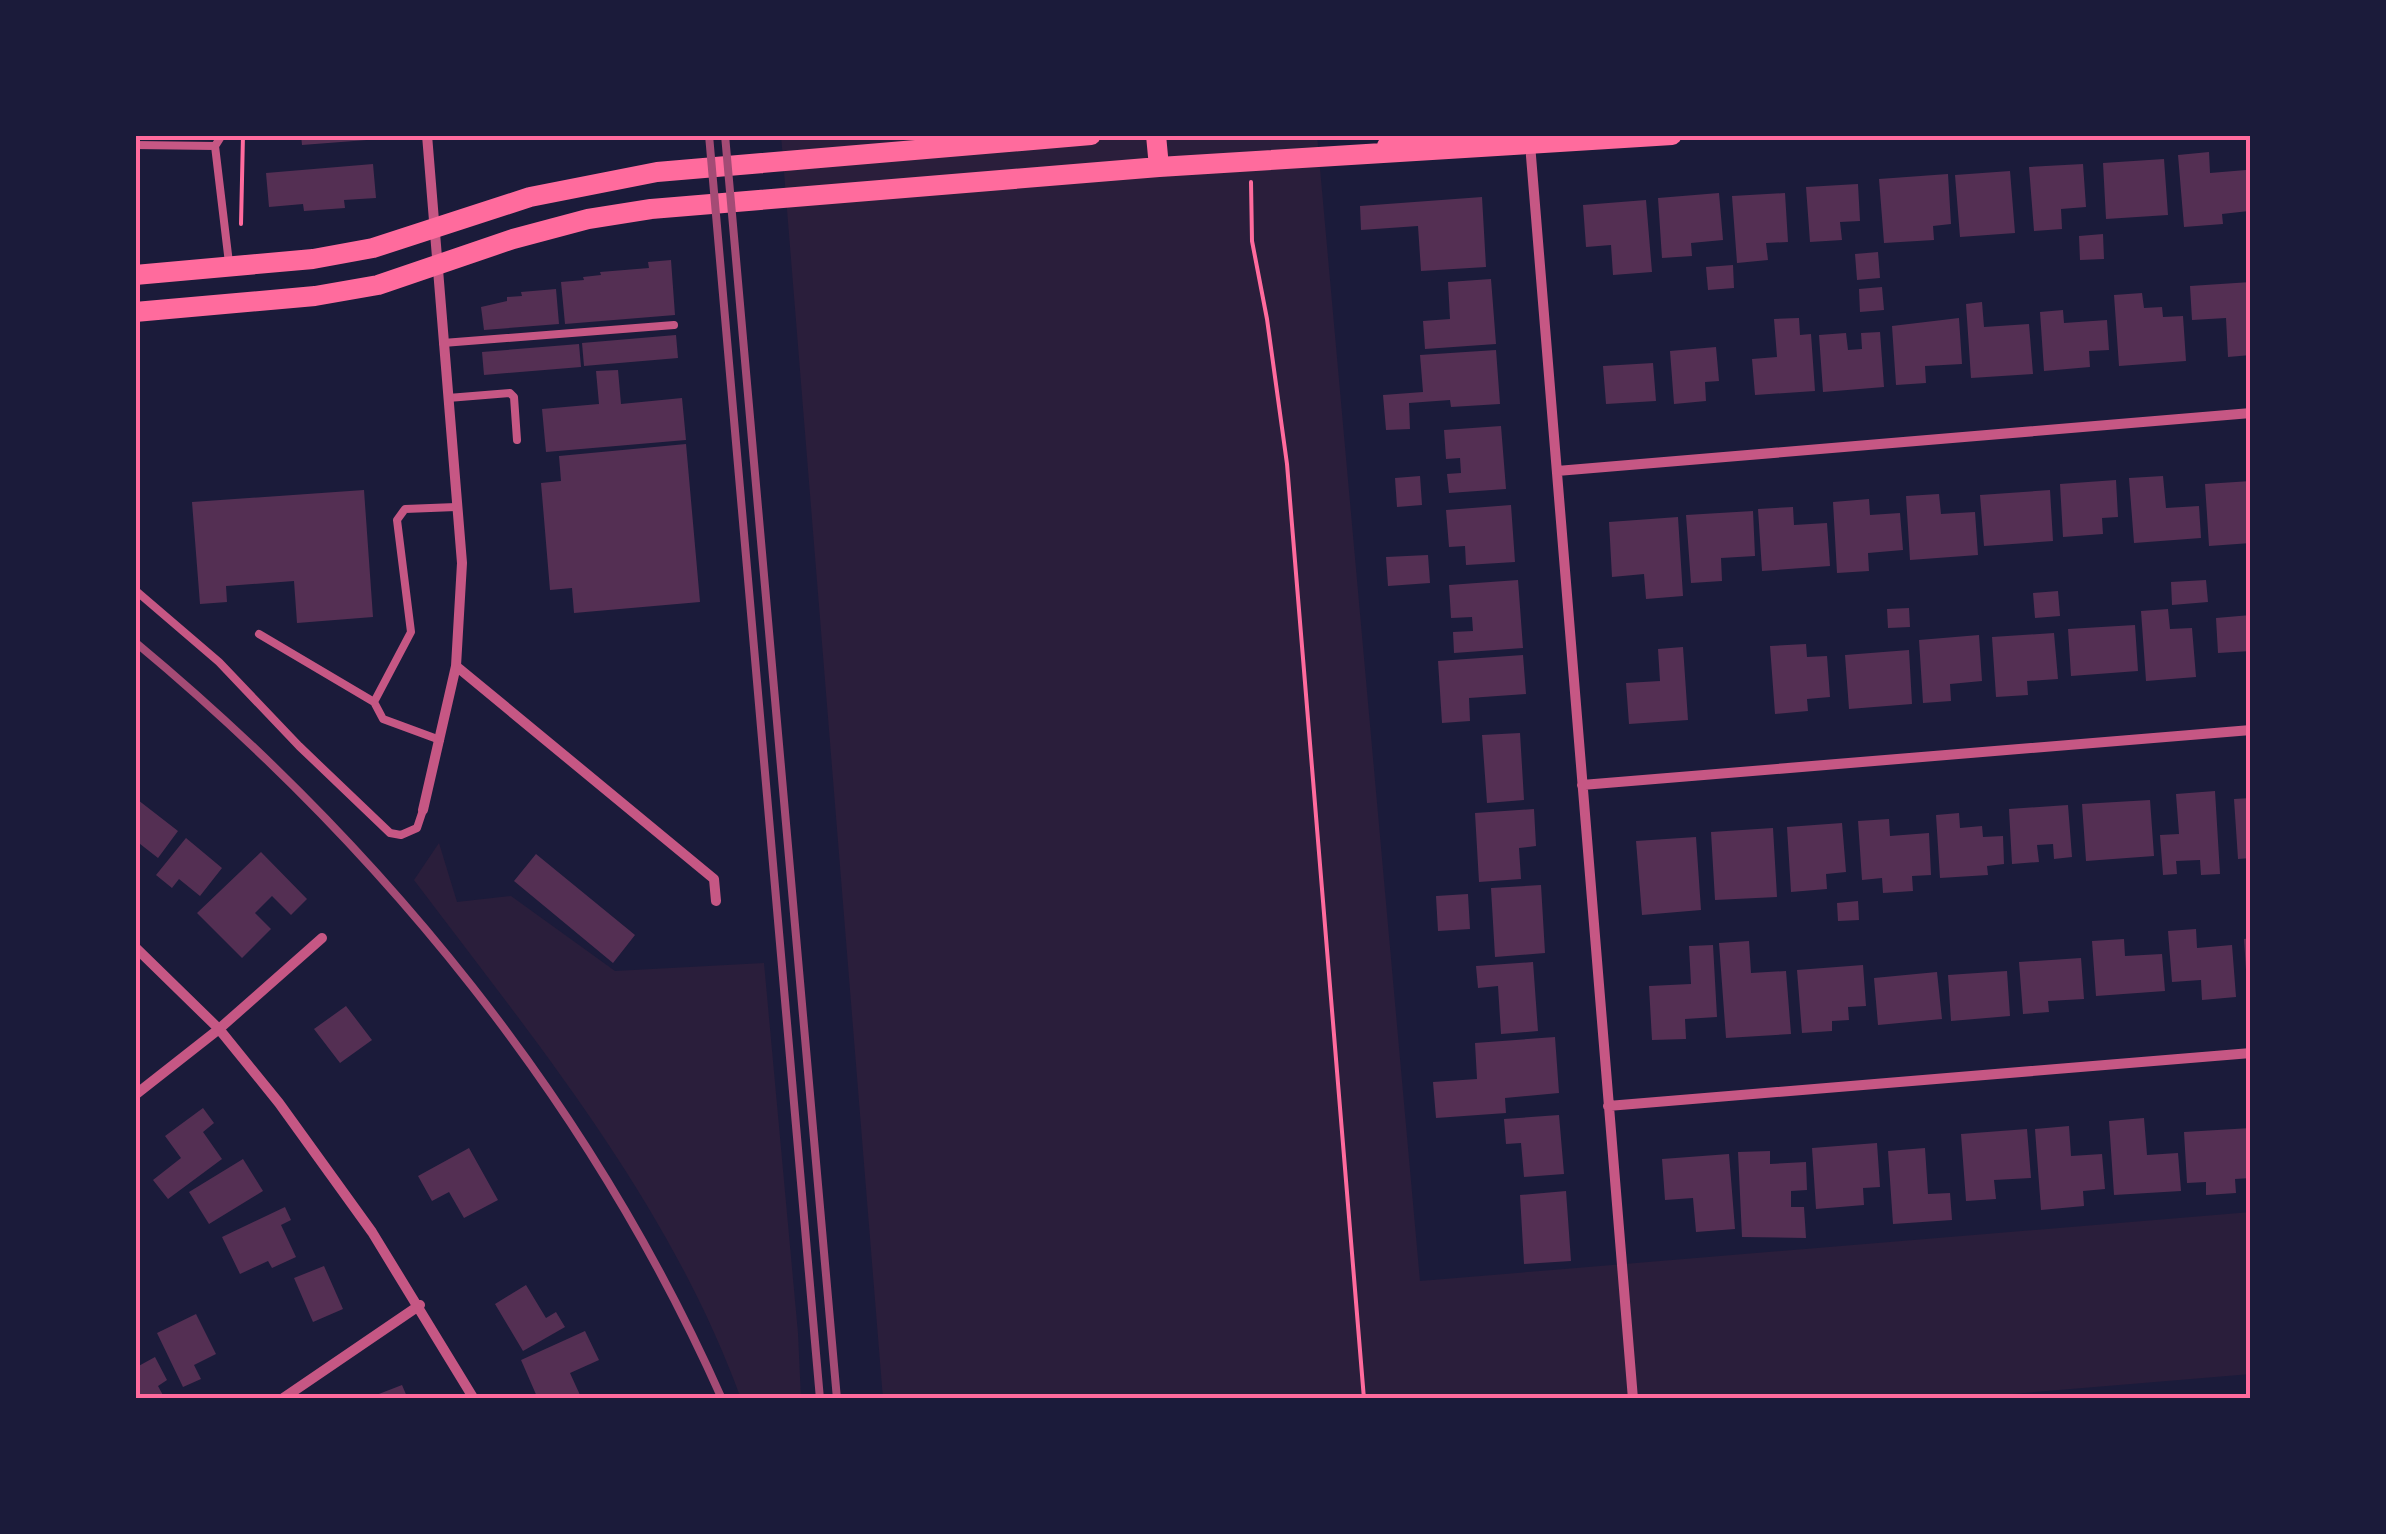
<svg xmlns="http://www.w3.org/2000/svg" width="2386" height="1534" font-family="'Noto Sans',sans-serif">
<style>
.green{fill:#2a1e3b}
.building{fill:#542f53}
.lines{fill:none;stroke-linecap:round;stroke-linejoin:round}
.path{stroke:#ff6b9d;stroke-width:4}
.service{stroke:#c65784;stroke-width:8}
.minor{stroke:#c65784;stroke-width:10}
.secondary{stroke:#ff6b9d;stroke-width:20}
.rail{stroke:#a44b75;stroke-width:8}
.neatline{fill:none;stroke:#ff6b9d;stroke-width:4}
</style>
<rect width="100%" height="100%" fill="#1b1b3a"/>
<!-- green -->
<path class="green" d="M 781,135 L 1317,135 L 1420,1281 L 2251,1212 L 2251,1374 L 1952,1399 L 883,1399 Z
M 439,843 L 457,902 L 511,896 L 615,971 L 764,963 L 798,1333 L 801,1399 L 741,1399 C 671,1205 537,1043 414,880 Z"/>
<!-- building -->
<path class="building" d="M 301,135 L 379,135 L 380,139 L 302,145 Z
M 2209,152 L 2210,173 L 2246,170 L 2249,211 L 2222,214 L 2223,224 L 2184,227 L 2178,155 Z
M 2164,159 L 2168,215 L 2106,219 L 2103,163 Z
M 373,164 L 376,198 L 344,200 L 345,208 L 304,211 L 303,204 L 269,207 L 266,173 Z
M 2083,164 L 2086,207 L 2061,209 L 2062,229 L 2034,231 L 2029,167 Z
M 2010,171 L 2015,233 L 1960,237 L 1955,175 Z
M 1948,174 L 1951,224 L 1933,226 L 1934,240 L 1884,243 L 1879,179 Z
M 1858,184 L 1860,221 L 1840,222 L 1842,240 L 1810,242 L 1806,187 Z
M 1719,193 L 1723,240 L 1691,243 L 1692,256 L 1662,258 L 1658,198 Z
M 1785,193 L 1788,242 L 1766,243 L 1768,260 L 1737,263 L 1732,196 Z
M 1482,197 L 1486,267 L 1421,271 L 1418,226 L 1361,230 L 1360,206 Z
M 1646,200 L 1652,272 L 1613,275 L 1611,245 L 1586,247 L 1583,205 Z
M 2103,234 L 2104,259 L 2080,260 L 2079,236 Z
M 1878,252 L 1880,278 L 1857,280 L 1855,254 Z
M 671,260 L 675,315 L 565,324 L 561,282 L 584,280 L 583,277 L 601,275 L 600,272 L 649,268 L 648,262 Z
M 1733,265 L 1734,288 L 1708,290 L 1706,267 Z
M 1491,279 L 1496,344 L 1425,349 L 1423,321 L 1450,319 L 1448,282 Z
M 2251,282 L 2251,355 L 2228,357 L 2226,318 L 2192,320 L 2190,286 Z
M 1882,287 L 1884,310 L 1860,312 L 1859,289 Z
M 556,289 L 559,324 L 484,330 L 481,307 L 507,301 L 507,297 L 522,296 L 521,292 Z
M 2142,293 L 2144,308 L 2162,307 L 2163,317 L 2183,316 L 2186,361 L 2119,366 L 2114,295 Z
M 1982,302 L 1984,327 L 2029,324 L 2033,374 L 1971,378 L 1966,304 Z
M 2063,310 L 2064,323 L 2107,320 L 2109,350 L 2089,351 L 2090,367 L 2044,371 L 2040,312 Z
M 1799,318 L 1800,335 L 1811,334 L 1815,391 L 1755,395 L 1752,359 L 1777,357 L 1774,319 Z
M 1959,318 L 1962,364 L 1925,366 L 1926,383 L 1896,385 L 1892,326 Z
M 1880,332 L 1884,387 L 1823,392 L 1819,335 L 1846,333 L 1848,350 L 1862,349 L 1861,333 Z
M 676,335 L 678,358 L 584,366 L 582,343 Z
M 579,344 L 581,367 L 484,375 L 482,352 Z
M 1716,347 L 1719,381 L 1705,382 L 1706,401 L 1674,404 L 1670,351 Z
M 1496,350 L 1500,404 L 1451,407 L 1450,400 L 1409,403 L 1410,429 L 1386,430 L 1383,395 L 1423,392 L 1420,355 Z
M 1653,363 L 1656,401 L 1606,404 L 1603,366 Z
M 618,370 L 621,404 L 682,398 L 686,440 L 546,452 L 542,409 L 599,404 L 596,371 Z
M 1501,426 L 1506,489 L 1449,493 L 1447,474 L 1461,473 L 1460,458 L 1446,459 L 1444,430 Z
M 686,444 L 700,602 L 574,613 L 572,588 L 550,590 L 541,483 L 561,481 L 559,456 Z
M 1420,476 L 1422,505 L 1397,507 L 1395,478 Z
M 2163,476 L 2166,508 L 2199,506 L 2201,538 L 2134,543 L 2129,478 Z
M 2116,480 L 2118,517 L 2102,518 L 2103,534 L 2063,537 L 2060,484 Z
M 2251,481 L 2251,543 L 2209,546 L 2205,484 Z
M 364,490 L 373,617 L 297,623 L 294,581 L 226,586 L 227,602 L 200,604 L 192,502 Z
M 2050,490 L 2053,541 L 1984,546 L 1980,495 Z
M 1939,494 L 1941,514 L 1975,512 L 1978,555 L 1910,560 L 1906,496 Z
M 1869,499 L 1870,515 L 1900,513 L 1903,550 L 1868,553 L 1869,571 L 1837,573 L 1833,502 Z
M 1511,505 L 1515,562 L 1466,565 L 1465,546 L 1449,547 L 1446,510 Z
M 1793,507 L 1794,525 L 1827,523 L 1830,566 L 1762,571 L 1758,509 Z
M 1753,511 L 1755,556 L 1721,558 L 1722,581 L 1691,583 L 1686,515 Z
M 1678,517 L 1683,596 L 1646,599 L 1644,574 L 1612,577 L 1609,522 Z
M 1428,555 L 1430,583 L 1388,586 L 1386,557 Z
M 1518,580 L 1523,648 L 1454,653 L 1453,632 L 1473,631 L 1472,617 L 1451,618 L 1449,585 Z
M 2206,580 L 2208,602 L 2172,605 L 2171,582 Z
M 2058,591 L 2060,616 L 2035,618 L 2033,593 Z
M 1909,608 L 1910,627 L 1888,628 L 1887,609 Z
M 2168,609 L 2170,629 L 2192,628 L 2196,677 L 2146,681 L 2141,611 Z
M 2251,615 L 2251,651 L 2218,653 L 2216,618 Z
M 2135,625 L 2138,671 L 2071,676 L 2068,629 Z
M 2054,633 L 2058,679 L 2027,681 L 2028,695 L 1996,697 L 1992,637 Z
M 1979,635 L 1982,681 L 1950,684 L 1951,701 L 1923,703 L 1919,640 Z
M 1806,644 L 1807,657 L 1827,656 L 1830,697 L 1807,699 L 1808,711 L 1775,714 L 1770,646 Z
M 1683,647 L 1688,720 L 1629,724 L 1626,683 L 1660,681 L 1658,649 Z
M 1909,650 L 1912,704 L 1849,709 L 1845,655 Z
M 1523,655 L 1526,694 L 1469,698 L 1470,721 L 1442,723 L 1438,661 Z
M 1520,733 L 1524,800 L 1487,803 L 1482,735 Z
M 2215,791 L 2220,874 L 2201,875 L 2200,860 L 2176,861 L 2177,874 L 2163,875 L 2160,835 L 2179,834 L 2176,794 Z
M 2251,798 L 2251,858 L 2238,859 L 2234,799 Z
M 138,800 L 178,831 L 158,858 L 135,840 Z
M 2150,800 L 2154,856 L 2086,861 L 2082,804 Z
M 2068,805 L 2072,857 L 2054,859 L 2053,844 L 2037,845 L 2039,862 L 2012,864 L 2009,809 Z
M 1534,809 L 1536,846 L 1519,848 L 1521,879 L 1479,882 L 1475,813 Z
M 1959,813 L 1960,828 L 1982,826 L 1983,837 L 2003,836 L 2004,864 L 1987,866 L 1988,875 L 1940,878 L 1936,815 Z
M 1889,819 L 1890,836 L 1929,833 L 1931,875 L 1912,876 L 1913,891 L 1883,893 L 1882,878 L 1862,880 L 1858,821 Z
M 1842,823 L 1846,872 L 1826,874 L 1827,889 L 1791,892 L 1787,827 Z
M 1773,828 L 1777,897 L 1715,900 L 1711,832 Z
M 1696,837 L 1701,910 L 1642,915 L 1636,841 Z
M 186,838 L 222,868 L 200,896 L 179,879 L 172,888 L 156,875 Z
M 261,852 L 307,899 L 291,915 L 272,896 L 255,913 L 271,929 L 242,958 L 197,913 Z
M 536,854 L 635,935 L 613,963 L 514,881 Z
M 1541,885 L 1545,953 L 1495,957 L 1491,888 Z
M 1468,894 L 1470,929 L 1438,931 L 1436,896 Z
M 1858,901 L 1859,920 L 1838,921 L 1837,903 Z
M 2196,929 L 2197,948 L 2232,945 L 2236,997 L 2202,1000 L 2201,980 L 2172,982 L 2168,931 Z
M 2251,938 L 2251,1000 L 2248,1000 L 2244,939 Z
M 2124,939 L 2125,956 L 2162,954 L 2165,991 L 2096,996 L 2092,941 Z
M 1749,941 L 1751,973 L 1786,971 L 1791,1034 L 1726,1038 L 1719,943 Z
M 1713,945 L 1717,1017 L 1685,1019 L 1686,1039 L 1652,1040 L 1649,986 L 1691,984 L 1689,946 Z
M 2081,958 L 2084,999 L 2048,1001 L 2049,1012 L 2023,1014 L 2019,962 Z
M 1533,962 L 1538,1031 L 1501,1034 L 1498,986 L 1478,988 L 1476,966 Z
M 1863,965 L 1866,1006 L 1848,1007 L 1849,1020 L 1832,1021 L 1832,1031 L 1802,1033 L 1797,970 Z
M 2007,971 L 2010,1016 L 1951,1021 L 1948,975 Z
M 1937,972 L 1942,1019 L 1878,1025 L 1874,978 Z
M 346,1006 L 372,1040 L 340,1063 L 314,1029 Z
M 1555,1037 L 1559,1093 L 1505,1098 L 1506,1113 L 1436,1118 L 1433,1082 L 1477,1079 L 1475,1043 Z
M 203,1108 L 214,1123 L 203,1132 L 222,1159 L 168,1199 L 153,1180 L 181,1158 L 165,1136 Z
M 1559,1115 L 1564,1174 L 1524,1177 L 1521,1143 L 1506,1144 L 1504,1119 Z
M 2144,1118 L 2147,1155 L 2178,1153 L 2181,1191 L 2114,1195 L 2109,1121 Z
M 2069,1126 L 2071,1156 L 2102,1154 L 2105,1189 L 2083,1191 L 2084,1206 L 2041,1210 L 2035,1129 Z
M 2251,1128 L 2251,1178 L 2235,1179 L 2236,1193 L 2206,1195 L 2206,1182 L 2187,1183 L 2184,1132 Z
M 2027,1129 L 2031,1178 L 1994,1180 L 1996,1199 L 1966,1201 L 1961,1134 Z
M 1877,1143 L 1880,1187 L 1863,1188 L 1864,1205 L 1816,1209 L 1812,1148 Z
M 469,1148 L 498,1200 L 464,1218 L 449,1192 L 432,1201 L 418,1176 Z
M 1925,1148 L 1928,1194 L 1950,1193 L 1952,1220 L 1893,1224 L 1888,1151 Z
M 1770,1151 L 1770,1164 L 1806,1162 L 1807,1190 L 1791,1191 L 1791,1207 L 1804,1207 L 1806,1238 L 1742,1237 L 1738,1152 Z
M 1729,1154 L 1735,1229 L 1696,1232 L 1693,1198 L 1665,1200 L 1662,1159 Z
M 243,1159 L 263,1191 L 209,1224 L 189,1192 Z
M 1566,1191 L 1571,1261 L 1524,1264 L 1520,1195 Z
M 285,1207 L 291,1220 L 281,1225 L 296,1257 L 272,1268 L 268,1261 L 240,1274 L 222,1237 Z
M 324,1266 L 343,1309 L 313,1322 L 294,1278 Z
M 526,1285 L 546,1318 L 556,1312 L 565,1327 L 523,1351 L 495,1304 Z
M 196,1314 L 216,1354 L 194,1365 L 201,1379 L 183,1387 L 157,1333 Z
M 585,1331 L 599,1360 L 570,1373 L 580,1395 L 571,1399 L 538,1399 L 521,1360 Z
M 155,1357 L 167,1380 L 158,1386 L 165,1399 L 135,1399 L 135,1368 Z
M 402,1385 L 408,1399 L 366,1399 Z"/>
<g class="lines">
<!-- path -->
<path class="path" d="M 1251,182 L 1252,241 L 1267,319 L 1287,464 L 1364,1399
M 241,224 L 243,135"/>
<!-- service -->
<path class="service" d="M 222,135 L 215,146 L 229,263
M 135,145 L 215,146
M 443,343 L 674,325
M 448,398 L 510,393 L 514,397 L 517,440
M 135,590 L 219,662 L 299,746 L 390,833 L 401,835 L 417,828 L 423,810
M 259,634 L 374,702
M 440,740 L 383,719 L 374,702 L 411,632 L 397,520 L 405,509 L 456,507"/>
<!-- minor -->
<path class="minor" d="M 1530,144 L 1633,1399
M 1557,471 L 2251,413
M 456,666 L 714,879 L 716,901
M 1582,785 L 2251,730
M 423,810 L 456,666 L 462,563 L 427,135
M 135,947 L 219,1029 L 279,1103 L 372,1232 L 474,1399
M 135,1095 L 219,1029 L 322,938
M 1608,1106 L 2251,1053
M 282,1399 L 420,1305"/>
<!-- secondary -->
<path class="secondary" d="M 1156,135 L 1159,167
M 1387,146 L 1440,135
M 135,275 L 313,259 L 373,248 L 530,197 L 657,172 L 1091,135
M 135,312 L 315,296 L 378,285 L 513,239 L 588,219 L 651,209 L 1159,167 L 1672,135"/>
<!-- rail -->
<path class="rail" d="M 709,135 L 820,1399
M 725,135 L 837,1399
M 135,642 C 384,849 590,1102 722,1399"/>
</g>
<!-- border -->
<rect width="2386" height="1534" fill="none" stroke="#1b1b3a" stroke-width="275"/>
<rect x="138" y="138" width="2110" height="1258" class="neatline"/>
</svg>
